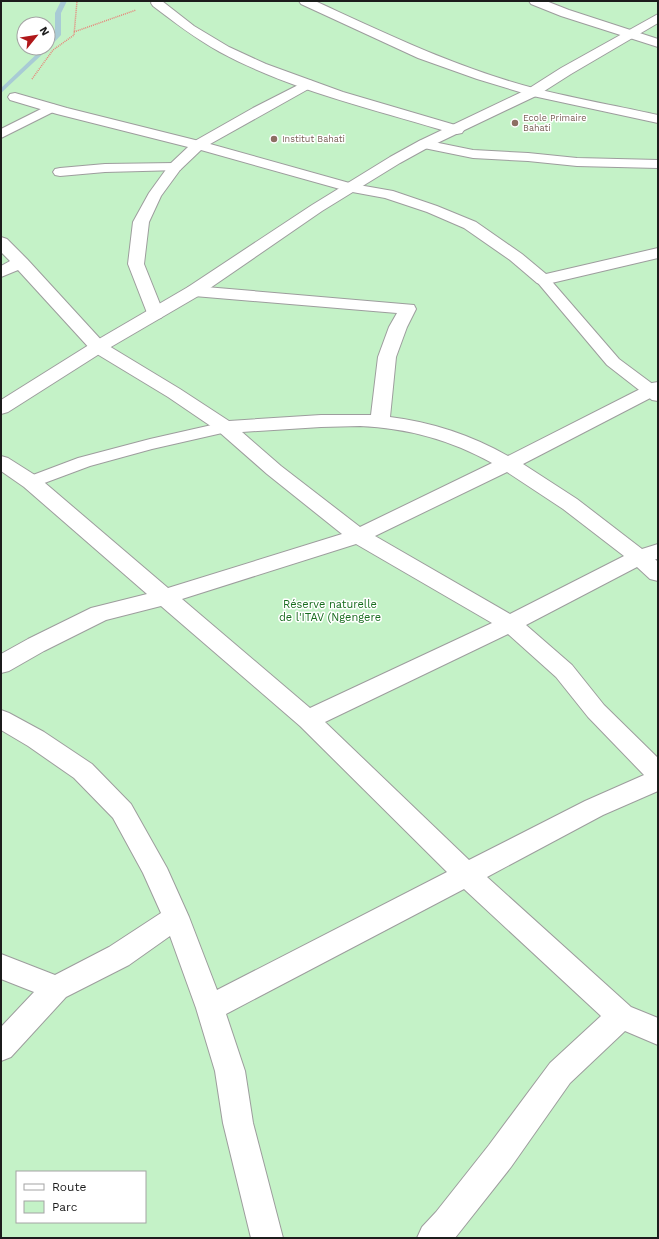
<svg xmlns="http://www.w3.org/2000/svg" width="659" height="1239" font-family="'Work Sans',sans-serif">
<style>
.park{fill:#c4f2c7;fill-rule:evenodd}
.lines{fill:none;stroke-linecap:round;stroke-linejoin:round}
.stream{fill:#a8cbd5;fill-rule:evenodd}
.service-casing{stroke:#9d9d9d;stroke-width:2}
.minor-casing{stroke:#9d9d9d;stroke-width:2}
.tertiary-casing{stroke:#9d9d9d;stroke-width:2}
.path{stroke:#e88278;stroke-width:1.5;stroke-dasharray:1 1;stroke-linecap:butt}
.service{fill:#fff;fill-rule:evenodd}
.minor{fill:#fff;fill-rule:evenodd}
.tertiary{fill:#fff;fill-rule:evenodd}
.education-dot{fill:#8d6e63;stroke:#fff;stroke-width:1.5}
.labels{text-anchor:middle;stroke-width:3;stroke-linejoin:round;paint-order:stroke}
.far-education-label{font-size:9px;fill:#785e54;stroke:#fff;text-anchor:start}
.park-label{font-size:11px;fill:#186c1e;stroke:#fff}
</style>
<rect width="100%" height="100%" fill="#ece9e3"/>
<!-- park -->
<path class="park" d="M 1,1 L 658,1 L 658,1238 L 1,1238 ZM 24,24 L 48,24 L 48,48 L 24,48 ZM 17,1172 L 145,1172 L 145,1222 L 17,1222 Z"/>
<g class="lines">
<!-- stream -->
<path class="stream" d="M 61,1 L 67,1 L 61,13 L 61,35 L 48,49 L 1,93 L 1,88 L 43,48 L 48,48 L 48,43 L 55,35 L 55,13 Z"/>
<!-- service casing -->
<g class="service-casing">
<path id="service" d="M 308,80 L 312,81 L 314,84 L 312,87 L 203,148 L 193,148 L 192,145 L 193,142 L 253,108 Z
M 51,104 L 55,105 L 57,108 L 55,111 L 1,138 L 1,129 Z
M 424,140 L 473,150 L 528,153 L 577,158 L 658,160 L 658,168 L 577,166 L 528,161 L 473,158 L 419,147 L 418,144 L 419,141 Z
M 175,163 L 180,164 L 182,167 L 180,170 L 105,172 L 60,176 L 55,175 L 53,172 L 55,169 L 60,168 L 105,164 Z
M 543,276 L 548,277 L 619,359 L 658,388 L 658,401 L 652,400 L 607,365 L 538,283 L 536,280 L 538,277 Z
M 225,422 L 231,423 L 234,427 L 231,431 L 152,449 L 90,466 L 31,488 L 25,486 L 22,482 L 25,478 L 78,458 L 150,439 Z"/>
</g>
<!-- minor casing -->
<g class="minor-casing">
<path id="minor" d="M 152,1 L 162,1 L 194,26 L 229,47 L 266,64 L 343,92 L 462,127 L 464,130 L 462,133 L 457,134 L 452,133 C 374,109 292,91 220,52 C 196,39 174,22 153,6 L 151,3 Z
M 299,1 L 315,1 C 387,34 459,69 537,89 C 577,99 618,106 658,115 L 658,123 L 533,96 L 477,79 L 418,58 L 301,4 Z
M 529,1 L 546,1 L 569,10 L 658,39 L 658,47 L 561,16 L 531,4 Z
M 15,93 L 67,108 L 203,142 L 353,184 L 393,191 L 437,206 L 476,222 L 522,254 L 546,274 L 658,248 L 658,258 L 543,285 L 537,283 L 510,260 L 464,228 L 427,212 L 385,198 L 347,191 L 201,150 L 180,170 L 161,196 L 149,222 L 144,264 L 164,314 L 161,318 L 155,319 L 149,318 L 128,264 L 133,222 L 149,193 L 170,164 L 188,147 L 57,114 L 10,100 L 8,97 L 10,94 Z
M 1,237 L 7,239 L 27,259 L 104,343 L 180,389 L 229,421 L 321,415 L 371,415 L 378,357 L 389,327 L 397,313 L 194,296 L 188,295 L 186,291 L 188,287 L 194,286 L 414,305 L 416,309 L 407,327 L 396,357 L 390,417 C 431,422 471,435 508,456 L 652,383 L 658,382 L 658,394 L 523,464 L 577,499 L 642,549 L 658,544 L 658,559 L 655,559 L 658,562 L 658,581 L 650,579 L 637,567 L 526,625 L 572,665 L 604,705 L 658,758 L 658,791 L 603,815 L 487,877 L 631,1007 L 658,1018 L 658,1045 L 625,1031 L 570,1083 L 511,1167 L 455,1238 L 417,1238 L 422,1227 L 436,1212 L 489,1145 L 550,1063 L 601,1016 L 464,889 L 226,1014 L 245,1071 L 253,1123 L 283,1238 L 251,1238 L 223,1123 L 215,1071 L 196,1008 L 170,936 L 129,965 L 66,997 L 11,1057 L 1,1061 L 1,1027 L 34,992 L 1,979 L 1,954 L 55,975 L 109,947 L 161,913 L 143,873 L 113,818 L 74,778 L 28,746 L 1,730 L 1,710 L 9,713 L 44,732 L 92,764 L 131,804 L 167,868 L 189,917 L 217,990 L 447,872 L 300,726 L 161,606 L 106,620 L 44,651 L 9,671 L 1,673 L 1,654 L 28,639 L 91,608 L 147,594 L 24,487 L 1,471 L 1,456 L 8,458 L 38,477 L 168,588 L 342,534 L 267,474 L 218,431 L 168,397 L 92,351 L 18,270 L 1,277 L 1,266 L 10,261 L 1,252 ZM 360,426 C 407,428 451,440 492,463 L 360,527 L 281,466 L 242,432 L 321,427 ZM 507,472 L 563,509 L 624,556 L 510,614 L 375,536 ZM 356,544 L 492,623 L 310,708 L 182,599 ZM 508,634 L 556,677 L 588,717 L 644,775 L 585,801 L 469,860 L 325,722 Z"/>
</g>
<!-- tertiary casing -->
<g class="tertiary-casing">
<path id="tertiary" d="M 658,14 L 658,23 L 571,74 L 538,95 L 429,147 L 400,163 L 322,211 L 200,295 L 104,351 L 8,412 L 1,414 L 1,400 L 92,343 L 188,287 L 312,205 L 390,157 L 419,141 L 528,89 L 561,68 Z"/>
</g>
<!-- path -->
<path class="path" d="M 74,32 L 136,10
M 32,79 L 53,50 L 74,35 L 77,1"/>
<!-- service -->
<use href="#service" class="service"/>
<!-- minor -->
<use href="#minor" class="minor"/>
<!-- tertiary -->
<use href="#tertiary" class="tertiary"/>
</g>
<!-- markers -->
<g class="education-dot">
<circle cx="515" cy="123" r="4"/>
<circle cx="274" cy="139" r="4"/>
</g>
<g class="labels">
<!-- far-education labels -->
<g class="far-education-label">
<text x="523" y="121">Ecole Primaire<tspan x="523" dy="10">Bahati</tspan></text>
<text x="282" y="142">Institut Bahati</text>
</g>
<!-- park labels -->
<g class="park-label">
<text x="330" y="608">Réserve naturelle<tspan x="330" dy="13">de l'ITAV (Ngengere</tspan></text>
</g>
</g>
<!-- border -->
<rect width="659" height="1239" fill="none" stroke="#1c1c1c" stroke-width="4"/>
<!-- legend -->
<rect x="16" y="1171" width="130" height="52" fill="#ffffff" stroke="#a4a4a4"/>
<rect x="24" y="1184" width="20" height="6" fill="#ffffff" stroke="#a4a4a4"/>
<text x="52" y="1191" font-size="12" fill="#1c1c1c">Route</text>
<rect x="24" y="1201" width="20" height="12" fill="#c4f2c7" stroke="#a4a4a4"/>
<text x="52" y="1211" font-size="12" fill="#1c1c1c">Parc</text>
<!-- north arrow -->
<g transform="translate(36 36) rotate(60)"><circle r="19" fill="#ffffff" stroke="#a4a4a4"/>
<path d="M0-3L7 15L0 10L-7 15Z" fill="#b0181a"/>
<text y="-6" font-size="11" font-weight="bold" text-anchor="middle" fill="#1c1c1c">N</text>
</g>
</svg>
